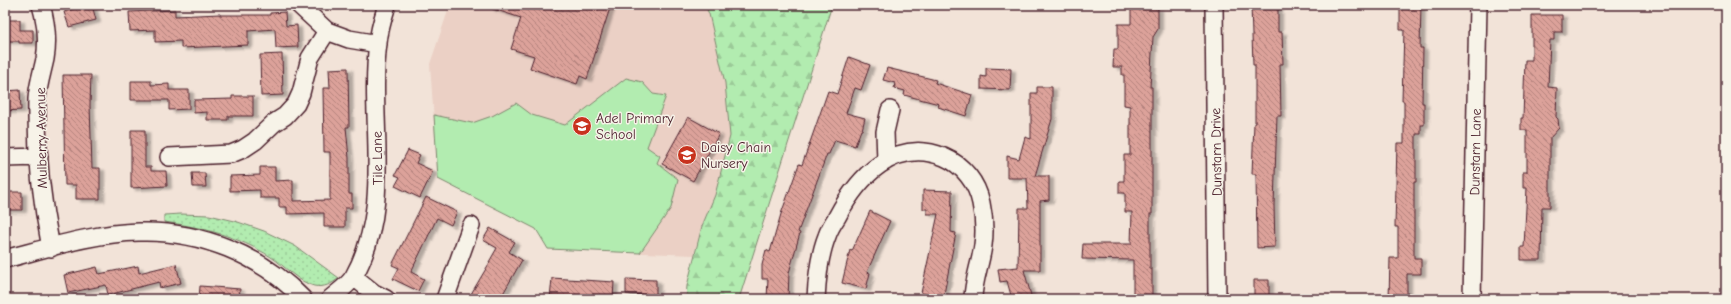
<svg xmlns="http://www.w3.org/2000/svg" width="1731" height="304" font-family="'Comic Neue',sans-serif">
<style>
.built{fill:#ebd0c5}
.grass{fill:url(#grass-dots);stroke:#7e866e}
.forest{fill:url(#forest-firs);stroke:#7e866e}
.park{fill:#b2ecb0;stroke:#7e866e}
.building{fill:url(#building-back-hatch);stroke:#4a1f2b;filter:url(#shadow)}
.lines{fill:none;stroke-linecap:round;stroke-linejoin:round}
.minor-casing{stroke:#4a1f2b;stroke-width:20}
.minor{stroke:#f7f3e8;stroke-width:17}
.labels{text-anchor:middle;stroke-width:3;stroke-linejoin:round;paint-order:stroke}
.poi-label{font-size:14px;fill:#4a1f2b;stroke:#f7f3e8;text-anchor:start}
.street-label{font-size:14px;fill:#4a1f2b;stroke:#f7f3e8}
</style>
<defs>
<pattern id="grass-dots" width="8" height="8" patternUnits="userSpaceOnUse"><rect width="8" height="8" fill="#b2ecb0"/><path d="M2 2h.1M6 6h.1" fill="none" stroke="#9bca98" stroke-width="1.8" stroke-linecap="round"/></pattern>
<pattern id="forest-firs" width="22" height="20" patternUnits="userSpaceOnUse"><rect width="22" height="20" fill="#b2ecb0"/><path d="M5 1l3.5 6h-7zM16 11l3.5 6h-7z" fill="#9bca98"/></pattern>
<pattern id="building-back-hatch" width="6" height="6" patternUnits="userSpaceOnUse"><rect width="6" height="6" fill="#dca29a"/><path d="M-1 5l2 2M0 0l6 6M5-1l2 2" fill="none" stroke="#b4837e"/></pattern>
<filter id="shadow"><feDropShadow dx="4.5" dy="2.5" stdDeviation="1" flood-color="#0004"/></filter>
</defs>
<rect width="100%" height="100%" fill="#f2e3d8"/>
<filter id="ink" filterUnits="userSpaceOnUse"><feTurbulence type="fractalNoise" baseFrequency=".025" numOctaves="2"/><feDisplacementMap in="SourceGraphic" scale="8" xChannelSelector="R" yChannelSelector="G"/><feConvolveMatrix kernelMatrix="1 2 1 2 8 2 1 2 1" color-interpolation-filters="sRGB"/></filter>
<g filter="url(#ink)">
<!-- built -->
<path class="built" d="M 450,5 L 705,5 L 709,14 L 725,83 L 730,136 L 715,195 L 702,226 L 694,255 L 548,249 L 536,229 L 438,179 L 430,64 Z"/>
<!-- grass -->
<path class="grass" d="M 181,214 L 209,215 L 235,221 L 264,231 L 295,246 L 339,278 C 332,284 324,288 314,286 C 298,282 285,266 271,257 C 238,236 201,227 164,222 L 164,215 Z"/>
<!-- forest -->
<path class="forest" d="M 705,5 L 832,5 L 739,299 L 686,299 L 687,286 L 702,226 L 715,195 L 730,136 L 725,83 L 709,14 Z"/>
<!-- park -->
<path class="park" d="M 626,78 L 642,82 L 653,94 L 666,96 L 647,147 L 660,156 L 657,163 L 678,179 L 671,208 L 640,253 L 548,249 L 536,229 L 438,179 L 434,115 L 472,123 L 492,116 L 516,103 L 532,115 L 565,125 Z"/>
<!-- building -->
<path class="building" d="M 73,5 L 92,5 L 96,20 L 69,27 L 64,12 L 74,9 Z
M 490,5 L 611,5 L 587,79 L 580,76 L 577,84 L 530,68 L 534,56 L 511,49 L 521,18 L 490,8 Z
M 1251,5 L 1278,5 L 1278,32 L 1282,32 L 1283,64 L 1280,64 L 1281,116 L 1277,116 L 1274,205 L 1275,247 L 1257,248 L 1256,174 L 1252,174 L 1254,123 L 1255,123 L 1255,65 L 1253,65 Z
M 1400,5 L 1421,5 L 1420,48 L 1423,48 L 1422,103 L 1424,103 L 1424,125 L 1421,125 L 1421,134 L 1416,134 L 1416,182 L 1414,182 L 1414,258 L 1421,258 L 1421,274 L 1407,274 L 1407,299 L 1389,299 L 1390,258 L 1398,258 L 1398,227 L 1395,227 L 1397,143 L 1404,143 L 1404,101 L 1402,101 L 1404,30 L 1400,30 Z
M 1131,8 L 1158,8 L 1158,29 L 1153,37 L 1150,87 L 1152,87 L 1152,214 L 1150,214 L 1150,269 L 1152,269 L 1152,296 L 1133,296 L 1133,260 L 1082,259 L 1083,244 L 1131,244 L 1132,212 L 1125,212 L 1125,193 L 1119,193 L 1119,181 L 1124,181 L 1124,155 L 1130,155 L 1130,106 L 1124,105 L 1124,75 L 1122,75 L 1122,67 L 1113,67 L 1114,49 L 1118,49 L 1118,24 L 1131,24 Z
M 175,10 L 175,16 L 220,14 L 220,15 L 270,15 L 270,13 L 285,12 L 286,26 L 297,25 L 298,47 L 276,48 L 275,29 L 248,31 L 248,45 L 181,48 L 181,41 L 155,42 L 155,30 L 130,31 L 129,12 Z
M 1532,15 L 1562,15 L 1562,32 L 1554,32 L 1554,40 L 1550,40 L 1548,87 L 1557,88 L 1556,117 L 1558,119 L 1559,128 L 1550,138 L 1550,207 L 1542,207 L 1541,260 L 1521,260 L 1521,247 L 1524,247 L 1527,188 L 1523,188 L 1523,172 L 1527,172 L 1527,130 L 1521,130 L 1521,118 L 1523,118 L 1525,60 L 1532,60 Z
M 5,20 L 20,20 L 20,30 L 33,30 L 33,43 L 19,43 L 19,41 L 5,41 Z
M 282,54 L 283,95 L 261,96 L 260,55 Z
M 849,57 L 870,65 L 861,90 L 855,88 L 846,113 L 865,118 L 862,130 L 861,130 L 855,146 L 835,140 L 829,154 L 827,154 L 798,232 L 800,233 L 789,273 L 788,299 L 767,299 L 768,279 L 762,279 L 762,265 L 766,250 L 770,252 L 781,214 L 799,164 L 802,165 L 828,91 L 837,94 Z
M 348,68 L 349,127 L 346,127 L 349,158 L 349,194 L 352,194 L 352,208 L 345,208 L 345,227 L 324,227 L 324,213 L 287,214 L 287,207 L 279,207 L 279,198 L 260,198 L 260,190 L 230,191 L 230,176 L 260,175 L 260,167 L 275,167 L 275,181 L 293,180 L 293,201 L 330,200 L 330,152 L 324,152 L 323,88 L 330,88 L 329,69 Z
M 887,68 L 936,80 L 935,83 L 972,95 L 966,116 L 938,107 L 939,104 L 904,95 L 905,91 L 894,88 L 895,83 L 883,80 Z
M 986,68 L 1011,69 L 1010,90 L 981,89 L 981,76 L 986,77 Z
M 63,75 L 91,75 L 90,105 L 92,168 L 100,168 L 100,199 L 76,199 L 76,185 L 65,185 Z
M 131,81 L 151,81 L 151,85 L 169,84 L 169,90 L 189,90 L 189,109 L 169,110 L 169,100 L 131,100 Z
M 1037,87 L 1052,87 L 1052,119 L 1035,176 L 1049,176 L 1049,200 L 1040,201 L 1040,270 L 1024,270 L 1032,299 L 1012,299 L 1007,281 L 1000,282 L 998,269 L 1018,267 L 1019,208 L 1028,208 L 1027,178 L 1007,178 L 1007,156 L 1019,159 L 1025,137 L 1031,139 L 1031,93 L 1037,93 Z
M 20,90 L 21,110 L 5,111 L 5,91 Z
M 232,96 L 253,96 L 253,116 L 228,116 L 228,120 L 207,120 L 207,112 L 194,113 L 194,100 L 232,99 Z
M 688,117 L 719,134 L 693,181 L 662,164 Z
M 131,130 L 145,130 L 145,167 L 151,167 L 151,171 L 166,171 L 167,186 L 131,188 Z
M 408,150 L 420,155 L 416,163 L 433,171 L 420,198 L 395,186 L 400,177 L 395,175 Z
M 192,173 L 205,173 L 206,187 L 193,187 Z
M 923,190 L 952,191 L 951,232 L 956,233 L 943,299 L 925,299 L 926,294 L 921,293 L 938,214 L 927,214 L 927,209 L 923,209 Z
M 5,192 L 22,192 L 22,210 L 5,210 Z
M 426,197 L 457,212 L 451,225 L 437,218 L 411,272 L 424,279 L 418,291 L 393,279 L 399,268 L 392,265 Z
M 870,211 L 890,221 L 867,272 L 870,273 L 866,289 L 842,283 L 850,250 L 852,251 Z
M 490,228 L 515,242 L 509,252 L 522,260 L 500,299 L 468,299 L 490,262 L 489,262 L 497,248 L 483,240 Z
M 176,264 L 181,283 L 160,288 L 159,282 L 108,295 L 106,285 L 68,293 L 64,275 L 97,267 L 99,274 L 138,266 L 139,273 Z
M 552,278 L 614,282 L 613,299 L 550,299 Z
M 626,279 L 656,280 L 656,295 L 626,294 Z
M 1254,280 L 1269,280 L 1269,299 L 1254,299 Z
M 200,286 L 240,289 L 239,299 L 199,299 Z"/>
<g class="lines">
<!-- minor casing -->
<g class="minor-casing">
<path id="minor" d="M 41,5 C 46,22 48,42 45,59 C 42,73 38,85 37,99 C 36,149 41,199 51,248
M 299,5 L 327,31 L 349,39 L 378,44
M 1214,5 L 1217,299
M 169,157 L 231,154 L 243,149 L 255,141 L 274,123 L 285,116 L 296,104 L 301,93 L 310,58 L 327,31
M 5,158 L 39,157
M 886,161 L 885,132 L 890,110
M 5,259 C 48,248 94,233 139,232 C 200,230 261,255 303,299
M 354,277 L 374,293 L 386,299
M 330,299 C 338,292 349,285 354,276 C 394,204 368,121 378,43 C 379,30 383,18 387,5
M 445,299 L 471,226
M 816,299 C 817,278 819,256 827,236 C 829,230 833,223 837,217 C 858,177 895,137 944,157 C 963,165 977,183 981,203 C 984,217 985,231 983,245 C 981,263 973,281 973,299
M 1472,299 L 1478,5"/>
</g>
<!-- minor -->
<use href="#minor" class="minor"/>
</g>
</g>
<!-- icons -->
<defs>
<g id="school-disc" transform="scale(1)"><circle r="9.5" fill="#c8321e" stroke="#f7f3e8"/><path d="M0-5L7-2L0 1L-7-2ZM-4 1L0 2.5L4 1V4Q0 6-4 4Z" fill="#fff"/></g>
</defs>
<g fill-rule="evenodd">
<use href="#school-disc" x="582" y="126"/>
<use href="#school-disc" x="687" y="155"/>
</g>
<g class="labels">
<!-- poi labels -->
<g class="poi-label">
<text x="596" y="123">Adel Primary<tspan x="596" dy="16">School</tspan></text>
<text x="701" y="152">Daisy Chain<tspan x="701" dy="16">Nursery</tspan></text>
</g>
<!-- street labels -->
<g class="street-label">
<text transform="translate(41 138) rotate(-91)" y="5">Mulberry Avenue</text>
<text transform="translate(1216 152) rotate(-91)" y="5">Dunstarn Drive</text>
<text transform="translate(1475 152) rotate(-89)" y="5">Dunstarn Lane</text>
<text transform="translate(377 158) rotate(-91)" y="5">Tile Lane</text>
</g>
</g>
<!-- margin -->
<rect width="1731" height="304" fill="none" stroke="#f7f3e8" stroke-width="20"/>
<rect x="10" y="10" width="1711" height="284" fill="none" stroke="#4a1f2b" stroke-width="1.5" filter="url(#ink)"/>
</svg>
